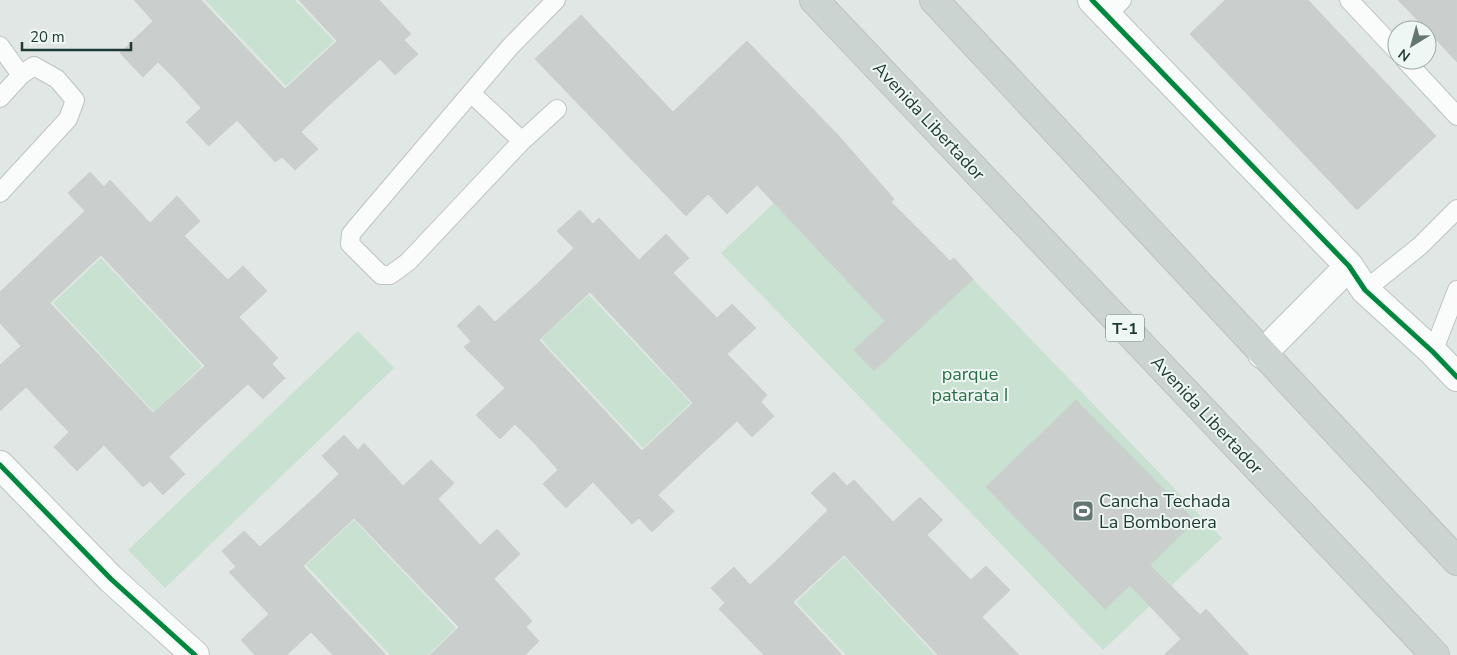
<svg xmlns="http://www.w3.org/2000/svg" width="1457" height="655" font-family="'Nunito Sans',sans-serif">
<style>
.green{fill:#c9e1d1}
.building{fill:#cacfcd;stroke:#c9d0cd;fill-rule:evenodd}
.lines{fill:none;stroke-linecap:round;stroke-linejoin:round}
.lane-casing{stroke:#bec4c1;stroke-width:20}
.street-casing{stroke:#bec4c1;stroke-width:30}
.primary-casing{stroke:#bbc3c1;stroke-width:30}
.lane{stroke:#fafbfb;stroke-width:18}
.street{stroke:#fafbfb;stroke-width:28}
.primary{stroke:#ccd4d2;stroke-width:28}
.cycleway-casing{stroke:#eef7f3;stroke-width:8}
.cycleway{stroke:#00873e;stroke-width:5}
.labels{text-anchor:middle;stroke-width:4;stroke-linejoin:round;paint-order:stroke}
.shield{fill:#eef7f3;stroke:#5d726d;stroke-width:1}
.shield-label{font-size:16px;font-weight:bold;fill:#1f3934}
.street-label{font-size:18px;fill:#1f3934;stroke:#eef7f3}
.park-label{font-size:18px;fill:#297048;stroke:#eef7f3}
.poi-label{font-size:18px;fill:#1f3934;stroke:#eef7f3;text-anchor:start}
</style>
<rect width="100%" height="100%" fill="#e1e7e4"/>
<!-- green -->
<path class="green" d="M 205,0 L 295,0 L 334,41 L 286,86 Z
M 774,203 L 885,321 L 854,350 L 874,371 L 973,279 L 1222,538 L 1103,650 L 721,253 Z
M 101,258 L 202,366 L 154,412 L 53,303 Z
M 589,295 L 691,403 L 643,448 L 541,339 Z
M 358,331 L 394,368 L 165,588 L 128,550 Z
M 354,520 L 456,628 L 428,655 L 390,655 L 306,565 Z
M 844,557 L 935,655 L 846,655 L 796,602 Z"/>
<!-- building -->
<path class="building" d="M 134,0 L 201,0 L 285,89 L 337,41 L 299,0 L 379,0 L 411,34 L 404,40 L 418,54 L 395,75 L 380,59 L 326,108 L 301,132 L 318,149 L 295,170 L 282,157 L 275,162 L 237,120 L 209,146 L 186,122 L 201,108 L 178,82 L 158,62 L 143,77 L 120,53 L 153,21 Z
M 1225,0 L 1308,0 L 1436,136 L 1357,210 L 1190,34 Z
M 1398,0 L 1457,0 L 1457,62 L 1427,30 Z
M 581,15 L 673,112 L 747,41 L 838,135 L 894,199 L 891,202 L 950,261 L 954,258 L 973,279 L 874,371 L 854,350 L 885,321 L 757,185 L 727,214 L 708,194 L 686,216 L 535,59 Z
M 90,172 L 104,187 L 110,180 L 150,223 L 177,196 L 200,221 L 184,236 L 228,280 L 243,266 L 267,291 L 239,317 L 278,358 L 272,364 L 285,378 L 263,399 L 248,384 L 208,420 L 169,457 L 185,474 L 163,495 L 150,481 L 143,487 L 104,445 L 77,471 L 54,447 L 69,432 L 26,387 L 0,411 L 0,365 L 21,346 L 0,323 L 0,292 L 85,211 L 68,193 ZM 101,255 L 205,366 L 153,413 L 50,303 Z
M 580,210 L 593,224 L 599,218 L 639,260 L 666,234 L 689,258 L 673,273 L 717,318 L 732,304 L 756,328 L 727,354 L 767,395 L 761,402 L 774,416 L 752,437 L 737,421 L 697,458 L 658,495 L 674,511 L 652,532 L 639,518 L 632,524 L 593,482 L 566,508 L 543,484 L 558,470 L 535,444 L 515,424 L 500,439 L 476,415 L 505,388 L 464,347 L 471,341 L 457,326 L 479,305 L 495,322 L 537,284 L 574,248 L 557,231 ZM 590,292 L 693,403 L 642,451 L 539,340 Z
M 1076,400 L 1195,521 L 1150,565 L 1200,615 L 1206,609 L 1249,655 L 1164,655 L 1181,639 L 1130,585 L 1105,609 L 986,487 Z
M 344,435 L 358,450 L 364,443 L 403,486 L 431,460 L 454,483 L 438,499 L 480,545 L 497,529 L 520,554 L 494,579 L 532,621 L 526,627 L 539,641 L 525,655 L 430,655 L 459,627 L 354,518 L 303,566 L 386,655 L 333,655 L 311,632 L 287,655 L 255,655 L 241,640 L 269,614 L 229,572 L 236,567 L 222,551 L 244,531 L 260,547 L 315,497 L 339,474 L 322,456 Z
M 834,472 L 847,486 L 854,480 L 893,522 L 920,497 L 943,520 L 927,535 L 971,580 L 986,566 L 1010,590 L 982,617 L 1019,655 L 938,655 L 844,555 L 793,602 L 842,655 L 764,655 L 719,609 L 725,603 L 711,588 L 734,567 L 750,585 L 775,562 L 828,510 L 811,493 Z"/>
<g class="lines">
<!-- lane casing -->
<g class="lane-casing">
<path id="lane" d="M 1349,0 L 1397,51
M 1106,16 L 1122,0
M 0,46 L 21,75
M 1405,60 L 1457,116
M 472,94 L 522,141 L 557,109
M 0,98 L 21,75 L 34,66 L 57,79 L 75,100 L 68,119 L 0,193
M 522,141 L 408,262 L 390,275 L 381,275 L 350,244 L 351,234 L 355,229 L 509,48 L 556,0
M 1365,290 L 1420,246 L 1457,209
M 1433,352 L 1457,290"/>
</g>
<!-- street casing -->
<g class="street-casing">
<path id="street" d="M 1092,0 L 1349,266 L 1365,290 L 1433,352 L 1457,377
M 1262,354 L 1349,266
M 0,465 L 111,579 L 195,655"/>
</g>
<!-- primary casing -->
<g class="primary-casing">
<path id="primary" d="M 814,0 L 1435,655
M 934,0 L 1457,561"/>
</g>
<!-- lane -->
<use href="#lane" class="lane"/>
<!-- street -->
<use href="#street" class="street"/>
<!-- primary -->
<use href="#primary" class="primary"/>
<!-- cycleway casing -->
<g class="cycleway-casing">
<path id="cycleway" d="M 1092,0 L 1349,266 L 1365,290 L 1433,352 L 1457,377
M 0,465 L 111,579 L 195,655"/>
</g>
<!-- cycleway -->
<use href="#cycleway" class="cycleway"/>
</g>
<!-- icons -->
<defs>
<g id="stadium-square" transform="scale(1.125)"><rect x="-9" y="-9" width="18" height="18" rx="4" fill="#637672" stroke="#eef7f3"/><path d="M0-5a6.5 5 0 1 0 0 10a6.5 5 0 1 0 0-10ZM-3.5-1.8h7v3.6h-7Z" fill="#fff"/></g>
</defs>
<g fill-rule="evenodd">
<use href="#stadium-square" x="1083" y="511"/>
</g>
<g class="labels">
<!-- shield labels -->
<rect class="shield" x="1106" y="314.5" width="38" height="27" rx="4"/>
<g class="shield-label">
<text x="1125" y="334">T-1</text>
</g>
<!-- street labels -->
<g class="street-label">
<text transform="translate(929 121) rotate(47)" y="6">Avenida Libertador</text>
<text transform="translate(1207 415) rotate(47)" y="6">Avenida Libertador</text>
</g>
<!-- park labels -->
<g class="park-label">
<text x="970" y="380">parque<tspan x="970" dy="21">patarata I</tspan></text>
</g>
<!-- poi labels -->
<g class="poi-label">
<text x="1099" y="507">Cancha Techada<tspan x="1099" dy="21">La Bombonera</tspan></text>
</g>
</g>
<!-- north arrow -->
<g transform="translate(1412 45) rotate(217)"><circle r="24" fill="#eef7f3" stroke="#9baba7"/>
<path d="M0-4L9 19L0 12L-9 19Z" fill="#637672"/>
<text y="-8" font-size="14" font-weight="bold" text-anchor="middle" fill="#1f3934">N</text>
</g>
<!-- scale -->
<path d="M22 42v8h109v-8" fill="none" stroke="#1f3934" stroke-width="2.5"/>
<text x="30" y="42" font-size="15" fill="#1f3934" stroke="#eef7f3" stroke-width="4" paint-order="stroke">20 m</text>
</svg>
